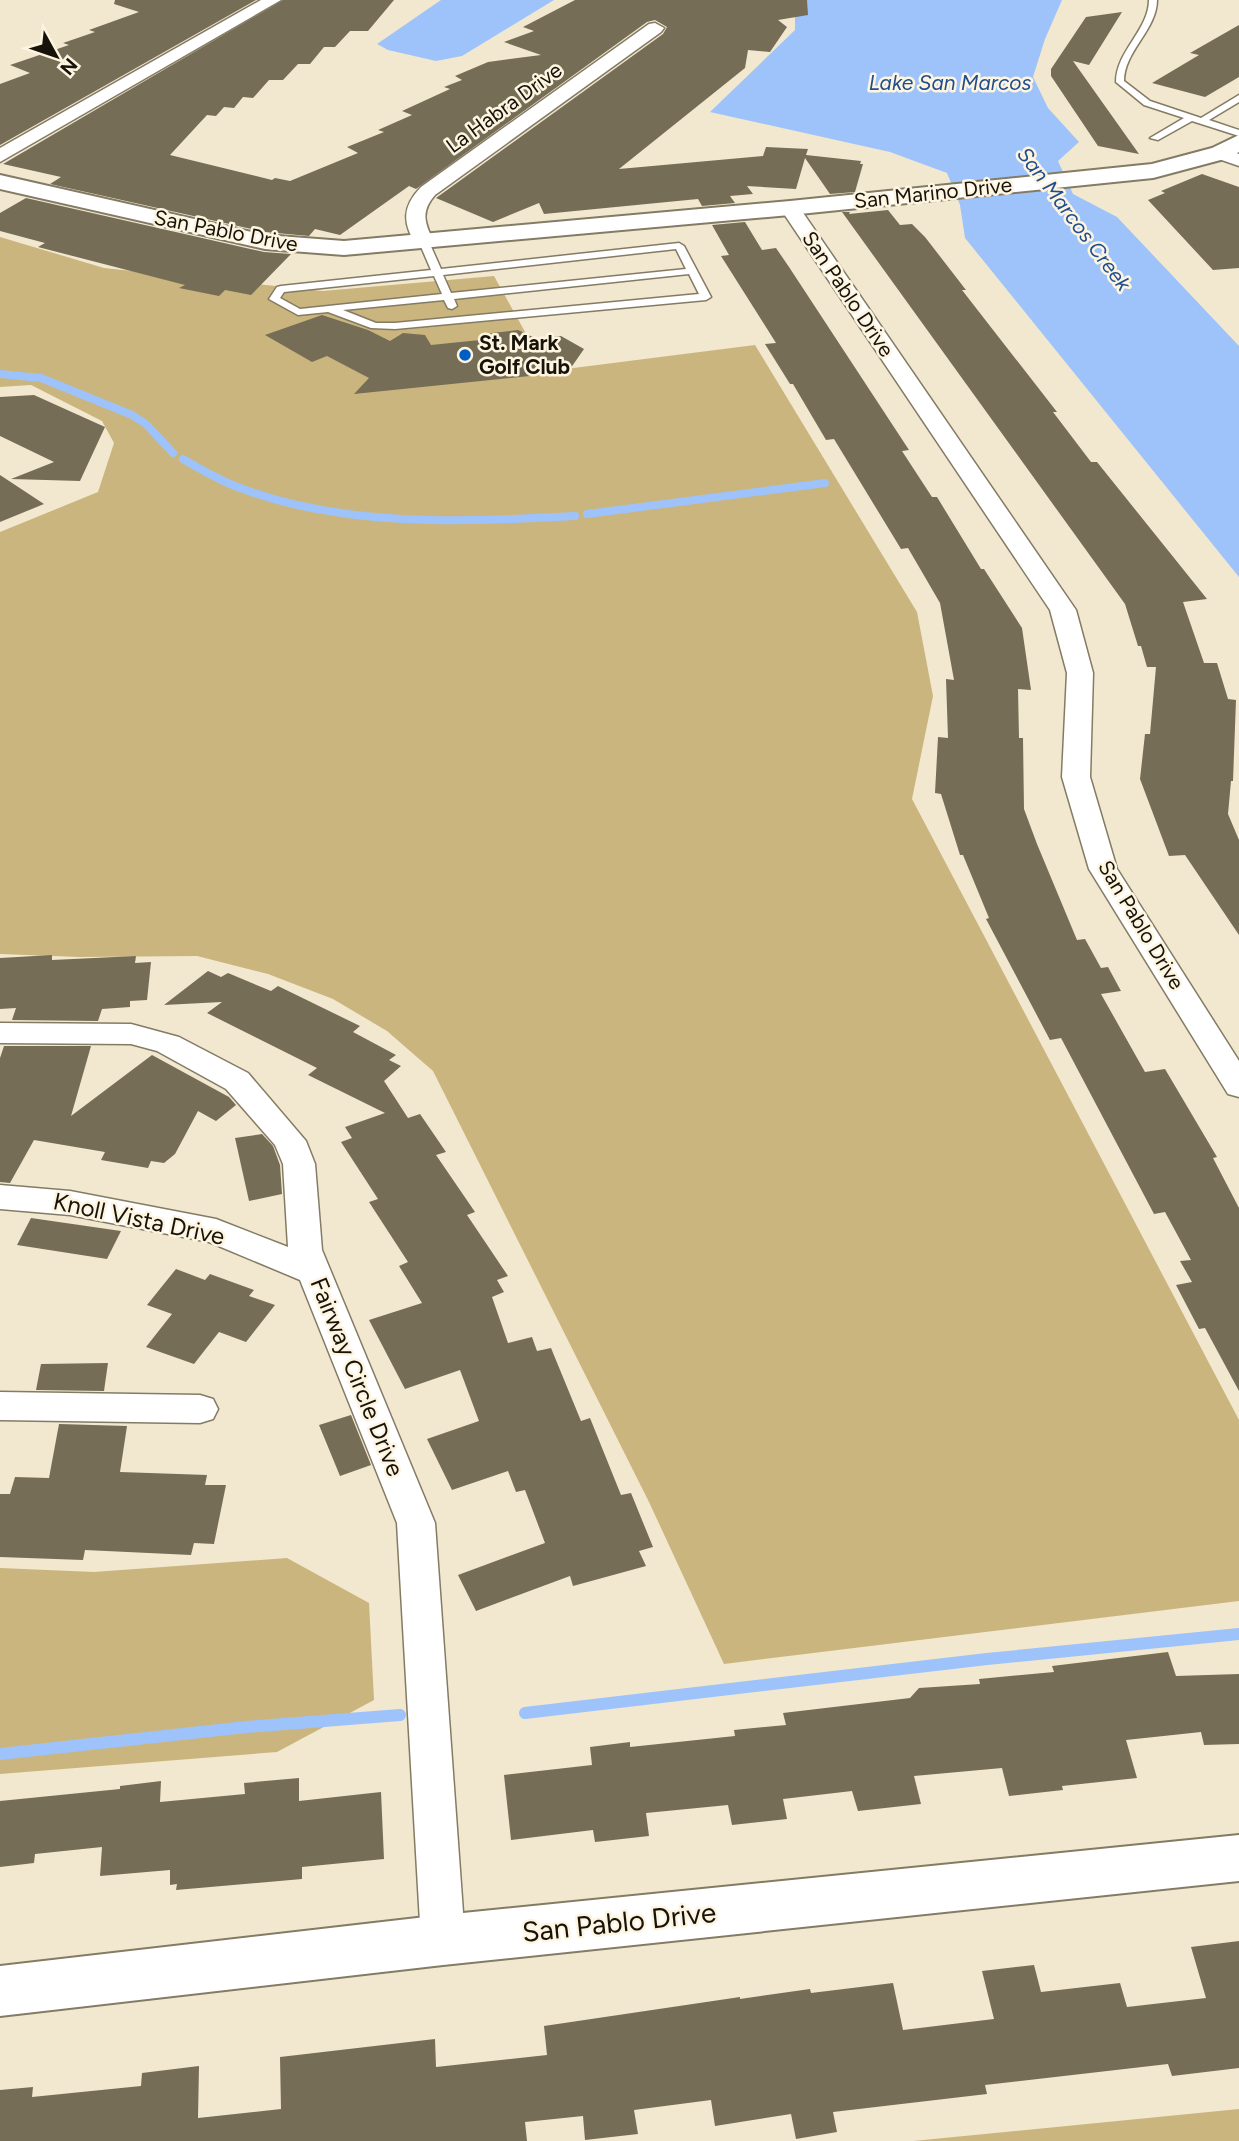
<svg xmlns="http://www.w3.org/2000/svg" width="1239" height="2141" font-family="Figtree,sans-serif">
<style>
.green{fill:#cbb57e}
.water{fill:#9dc3fa}
.lines{fill:none;stroke-linecap:round;stroke-linejoin:round}
.stream-far1{stroke:#9dc3fa;stroke-width:8}
.stream{stroke:#9dc3fa;stroke-width:12}
.building{fill:#766d57}
.lane-casing{stroke:#847b65;stroke-width:3}
.street-casing{stroke:#847b65;stroke-width:3}
.secondary-casing{stroke:#847b65;stroke-width:4}
.lane{fill:#fff;fill-rule:evenodd}
.street{fill:#fff;fill-rule:evenodd}
.secondary{fill:#fff;fill-rule:evenodd}
.poi-dot{fill:#015dc6;stroke:#fef5e1;stroke-width:2.5}
.labels{text-anchor:middle;stroke-width:5;stroke-linejoin:round;paint-order:stroke}
.far-water-label{font-size:21px;font-style:italic;fill:#1f4d8e;stroke:#fef5e1}
.far-street-label{font-size:21px;fill:#17130a;stroke:#fef5e1}
.far-poi-label{font-size:21px;font-weight:bold;fill:#17130a;stroke:#fef5e1;text-anchor:start}
.street-label{font-size:24px;fill:#17130a;stroke:#fef5e1}
.near-street-label{font-size:28px;fill:#17130a;stroke:#fef5e1}
</style>
<rect width="100%" height="100%" fill="#f2e8cf"/>
<!-- green -->
<path class="green" d="M 0,237 L 104,268 L 323,291 L 494,276 L 529,339 L 542,372 L 755,345 L 917,612 L 933,696 L 912,799 L 1239,1420 L 1239,1601 L 724,1664 L 649,1502 L 433,1071 L 387,1031 L 333,999 L 268,974 L 197,956 L 79,957 L 0,954 L 0,532 L 98,492 L 114,443 L 102,421 L 31,385 L 0,387 Z
M 287,1558 L 369,1603 L 374,1700 L 277,1752 L 0,1774 L 0,1568 L 94,1572 Z
M 1239,2109 L 1239,2141 L 913,2141 Z"/>
<!-- water -->
<path class="water" d="M 441,0 L 554,0 L 462,56 L 436,61 L 388,50 L 377,44 Z
M 774,0 L 1062,0 L 1045,39 L 1033,77 L 1048,108 L 1079,142 L 1058,161 L 1073,194 L 1117,217 L 1239,346 L 1239,577 L 965,238 L 960,205 L 947,173 L 890,152 L 710,112 L 795,30 L 795,7 Z"/>
<g class="lines">
<!-- stream-far1 -->
<path class="stream-far1" d="M 0,374 L 41,378 L 132,415 L 146,424 L 173,453
M 183,459 C 200,469 217,479 235,486 C 341,528 464,522 575,516
M 587,514 L 825,483"/>
<!-- stream -->
<path class="stream" d="M 525,1713 L 987,1659 L 1239,1634
M 0,1754 L 246,1727 L 400,1715"/>
</g>
<!-- building -->
<path class="building" d="M 115,0 L 256,0 L 0,145 L 0,84 L 30,73 L 10,65 L 69,45 L 63,43 L 95,32 L 89,30 L 139,12 L 114,4 Z
M 283,0 L 394,0 L 368,31 L 350,31 L 335,47 L 324,47 L 310,64 L 298,64 L 283,80 L 269,80 L 253,98 L 243,97 L 234,108 L 224,107 L 216,116 L 207,115 L 170,155 L 272,180 L 275,178 L 290,181 L 358,153 L 347,147 L 384,132 L 378,130 L 412,115 L 402,111 L 450,89 L 444,87 L 462,80 L 455,76 L 488,62 L 541,55 L 504,42 L 534,31 L 523,27 L 575,0 L 807,0 L 808,15 L 778,20 L 787,27 L 770,52 L 748,50 L 745,68 L 619,169 L 763,156 L 766,147 L 808,149 L 806,155 L 861,161 L 860,164 L 863,164 L 855,192 L 830,194 L 805,158 L 796,189 L 747,186 L 753,194 L 730,196 L 735,203 L 702,206 L 698,199 L 544,214 L 539,203 L 493,222 L 436,198 L 663,34 L 667,27 L 655,20 L 647,22 L 416,189 L 409,186 L 340,235 L 315,229 L 309,236 L 265,232 L 50,184 L 61,177 L 3,164 Z
M 1122,12 L 1089,65 L 1073,61 L 1139,154 L 1098,146 L 1051,76 L 1051,69 L 1086,17 Z
M 1239,25 L 1239,77 L 1205,97 L 1152,83 L 1199,55 L 1190,53 Z
M 1202,174 L 1239,187 L 1239,268 L 1213,270 L 1148,200 L 1165,193 L 1161,191 Z
M 26,198 L 264,252 L 291,254 L 251,295 L 225,290 L 219,296 L 179,288 L 185,285 L 38,247 L 45,243 L 0,231 L 0,213 Z
M 888,210 L 900,225 L 912,224 L 925,237 L 966,290 L 962,290 L 1057,412 L 1053,412 L 1091,462 L 1097,462 L 1207,599 L 1183,602 L 1204,663 L 1217,663 L 1228,699 L 1236,700 L 1233,781 L 1231,781 L 1228,814 L 1239,840 L 1239,935 L 1185,855 L 1169,856 L 1140,779 L 1145,734 L 1150,734 L 1156,667 L 1147,667 L 1141,646 L 1138,646 L 1125,604 L 842,212 L 850,212 L 849,214 Z
M 745,222 L 762,250 L 776,248 L 789,267 L 909,450 L 902,451 L 932,497 L 937,497 L 981,569 L 984,569 L 1022,628 L 1031,690 L 1018,689 L 1019,738 L 1023,738 L 1024,809 L 1037,844 L 1077,940 L 1085,939 L 1101,968 L 1108,967 L 1121,991 L 1101,994 L 1145,1072 L 1165,1069 L 1217,1157 L 1213,1158 L 1239,1208 L 1239,1391 L 1205,1328 L 1199,1329 L 1176,1285 L 1192,1282 L 1180,1261 L 1191,1260 L 1165,1212 L 1154,1214 L 1061,1038 L 1050,1040 L 986,919 L 989,918 L 963,855 L 960,855 L 941,794 L 935,793 L 938,737 L 948,738 L 946,679 L 954,680 L 940,603 L 908,548 L 901,549 L 834,439 L 826,440 L 793,384 L 790,384 L 765,344 L 776,343 L 721,256 L 729,255 L 712,225 Z
M 322,315 L 368,330 L 390,341 L 403,333 L 425,335 L 431,345 L 480,340 L 484,334 L 518,330 L 537,339 L 561,336 L 584,349 L 568,372 L 354,394 L 369,378 L 327,356 L 312,362 L 265,335 Z
M 34,395 L 105,427 L 80,481 L 11,479 L 54,462 L 0,436 L 0,397 Z
M 0,475 L 44,504 L 0,522 Z
M 52,955 L 52,960 L 136,956 L 135,963 L 151,962 L 147,1000 L 130,1001 L 130,1007 L 102,1009 L 98,1021 L 12,1020 L 16,1008 L 0,1009 L 0,958 Z
M 208,971 L 221,977 L 228,973 L 271,991 L 278,986 L 360,1026 L 353,1032 L 396,1055 L 389,1060 L 401,1066 L 384,1081 L 408,1118 L 420,1114 L 446,1152 L 436,1155 L 475,1212 L 467,1215 L 508,1276 L 497,1280 L 504,1292 L 492,1297 L 508,1343 L 532,1337 L 537,1351 L 551,1348 L 581,1421 L 590,1418 L 621,1495 L 631,1493 L 653,1547 L 639,1551 L 646,1566 L 573,1586 L 570,1576 L 476,1611 L 458,1575 L 545,1543 L 525,1490 L 516,1492 L 508,1471 L 452,1490 L 427,1439 L 479,1421 L 460,1370 L 405,1389 L 369,1320 L 422,1303 L 399,1266 L 408,1262 L 369,1202 L 378,1199 L 341,1142 L 352,1138 L 345,1127 L 385,1113 L 308,1075 L 317,1068 L 207,1013 L 222,1002 L 164,1005 Z
M 4,1046 L 91,1046 L 71,1116 L 152,1055 L 229,1097 L 236,1105 L 216,1121 L 198,1111 L 175,1154 L 164,1163 L 151,1161 L 148,1168 L 101,1160 L 105,1152 L 34,1140 L 10,1183 L 0,1182 L 0,1058 Z
M 262,1134 L 273,1146 L 280,1165 L 282,1194 L 249,1201 L 235,1138 Z
M 31,1218 L 121,1231 L 107,1259 L 17,1245 Z
M 176,1269 L 205,1280 L 210,1274 L 254,1290 L 249,1296 L 275,1305 L 246,1342 L 219,1332 L 194,1364 L 146,1347 L 172,1314 L 147,1305 Z
M 108,1363 L 104,1391 L 36,1390 L 41,1364 Z
M 351,1415 L 371,1465 L 340,1476 L 319,1425 Z
M 59,1424 L 127,1426 L 120,1472 L 207,1475 L 205,1485 L 226,1485 L 214,1544 L 194,1543 L 191,1555 L 85,1550 L 83,1560 L 0,1557 L 0,1494 L 10,1494 L 15,1477 L 49,1478 Z
M 1168,1652 L 1176,1676 L 1239,1674 L 1239,1744 L 1204,1745 L 1201,1732 L 1126,1740 L 1137,1778 L 1062,1786 L 1063,1790 L 1009,1796 L 1002,1768 L 914,1776 L 921,1804 L 858,1811 L 852,1791 L 783,1799 L 787,1819 L 732,1825 L 728,1805 L 646,1813 L 649,1836 L 595,1842 L 593,1830 L 511,1840 L 504,1775 L 592,1765 L 590,1747 L 630,1742 L 630,1747 L 735,1736 L 734,1730 L 786,1725 L 783,1713 L 910,1698 L 919,1688 L 980,1684 L 979,1679 L 1054,1672 L 1052,1666 Z
M 299,1778 L 299,1801 L 381,1792 L 384,1859 L 302,1867 L 302,1879 L 176,1890 L 177,1884 L 170,1885 L 170,1870 L 100,1876 L 102,1847 L 35,1854 L 34,1863 L 0,1867 L 0,1801 L 120,1789 L 120,1786 L 161,1781 L 160,1802 L 245,1794 L 244,1783 Z
M 1239,1941 L 1239,2068 L 1172,2076 L 1168,2064 L 985,2085 L 987,2094 L 833,2112 L 837,2132 L 796,2139 L 791,2114 L 715,2126 L 711,2100 L 634,2110 L 638,2134 L 585,2140 L 583,2116 L 525,2122 L 527,2141 L 0,2141 L 0,2090 L 33,2087 L 32,2097 L 141,2086 L 142,2073 L 199,2066 L 198,2118 L 281,2109 L 280,2057 L 435,2039 L 436,2067 L 547,2055 L 544,2026 L 740,1997 L 740,1999 L 810,1989 L 811,1993 L 893,1983 L 903,2030 L 994,2019 L 982,1971 L 1034,1965 L 1041,1992 L 1120,1983 L 1127,2007 L 1206,1998 L 1191,1947 Z"/>
<g class="lines">
<!-- lane casing -->
<g class="lane-casing">
<path id="lane" d="M 1149,0 L 1157,0 C 1157,30 1124,51 1124,81 L 1150,101 L 1201,118 L 1239,95 L 1239,102 L 1209,120 L 1239,130 L 1239,136 L 1192,121 L 1158,140 L 1150,138 L 1184,118 L 1144,105 L 1116,82 C 1116,51 1149,30 1149,0 Z
M 424,239 L 429,242 L 441,269 L 679,243 L 684,246 L 711,297 L 706,300 L 395,329 L 371,328 L 328,312 L 298,315 L 269,299 L 277,287 L 281,286 L 431,270 L 419,242 ZM 676,249 L 686,269 L 451,293 L 443,275 ZM 689,274 L 699,294 L 395,323 L 376,323 L 343,310 L 444,300 L 448,308 L 452,309 L 457,306 L 454,299 ZM 434,276 L 442,294 L 300,309 L 280,298 L 284,292 Z"/>
</g>
<!-- street casing -->
<g class="street-casing">
<path id="street" d="M 261,0 L 281,0 L 0,162 L 0,148 Z
M 655,23 L 664,28 L 661,32 L 435,195 C 420,212 425,224 434,242 L 431,246 L 417,246 C 402,223 402,207 421,187 L 649,24 Z
M 1220,147 L 1239,154 L 1239,166 L 1213,157 L 1211,153 L 1213,149 Z
M 790,202 L 797,204 L 1076,610 L 1093,673 L 1090,777 L 1117,869 L 1239,1061 L 1239,1097 L 1228,1094 L 1089,869 L 1062,777 L 1067,673 L 1050,610 L 780,208 Z
M 0,1023 L 131,1024 L 179,1037 L 248,1073 L 306,1141 L 315,1164 L 322,1250 L 435,1523 L 465,1940 L 458,1954 L 443,1960 L 428,1954 L 421,1940 L 397,1523 L 300,1280 L 209,1242 L 70,1215 L 0,1209 L 0,1185 L 70,1191 L 216,1219 L 288,1247 L 283,1164 L 275,1145 L 226,1089 L 157,1051 L 131,1044 L 0,1043 Z
M 0,1392 L 200,1395 L 213,1399 L 218,1409 L 213,1419 L 200,1423 L 0,1420 Z"/>
</g>
<!-- secondary casing -->
<g class="secondary-casing">
<path id="secondary" d="M 1239,135 L 1239,152 L 1228,158 L 1153,178 L 790,215 L 344,255 L 265,249 L 0,189 L 0,175 L 265,235 L 344,241 L 790,201 L 1152,164 L 1212,148 Z
M 1239,1835 L 1239,1881 L 443,1965 L 0,2016 L 0,1966 L 443,1915 Z"/>
</g>
<!-- lane -->
<use href="#lane" class="lane"/>
<!-- street -->
<use href="#street" class="street"/>
<!-- secondary -->
<use href="#secondary" class="secondary"/>
</g>
<!-- markers -->
<circle class="poi-dot" cx="465" cy="355" r="7"/>
<g class="labels">
<!-- far-water labels -->
<g class="far-water-label">
<text x="950" y="90">Lake San Marcos</text>
<text transform="translate(1074 219) rotate(53)" y="7">San Marcos Creek</text>
</g>
<!-- far-street labels -->
<g class="far-street-label">
<text transform="translate(504 108) rotate(-36)" y="7">La Habra Drive</text>
<text transform="translate(933 193) rotate(-6)" y="7">San Marino Drive</text>
<text transform="translate(226 231) rotate(11)" y="7">San Pablo Drive</text>
<text transform="translate(848 294) rotate(56)" y="7">San Pablo Drive</text>
<text transform="translate(1141 925) rotate(59)" y="7">San Pablo Drive</text>
</g>
<!-- far-poi labels -->
<g class="far-poi-label">
<text x="479" y="350">St. Mark<tspan x="479" dy="24">Golf Club</tspan></text>
</g>
<!-- street labels -->
<g class="street-label">
<text transform="translate(139 1219) rotate(12)" y="8">Knoll Vista Drive</text>
<text transform="translate(357 1377) rotate(68)" y="8">Fairway Circle Drive</text>
</g>
<!-- near-street labels -->
<g class="near-street-label">
<text transform="translate(619 1922) rotate(-6)" y="10">San Pablo Drive</text>
</g>
</g>
<!-- north arrow -->
<g transform="translate(56 56) rotate(130)" stroke="#fef5e1" stroke-width="5" paint-order="stroke">
<path d="M0-5L12 26L0 18L-12 26Z" fill="#17130a"/>
<text y="-10" font-size="19" font-weight="bold" text-anchor="middle" fill="#17130a">N</text>
</g>
</svg>
